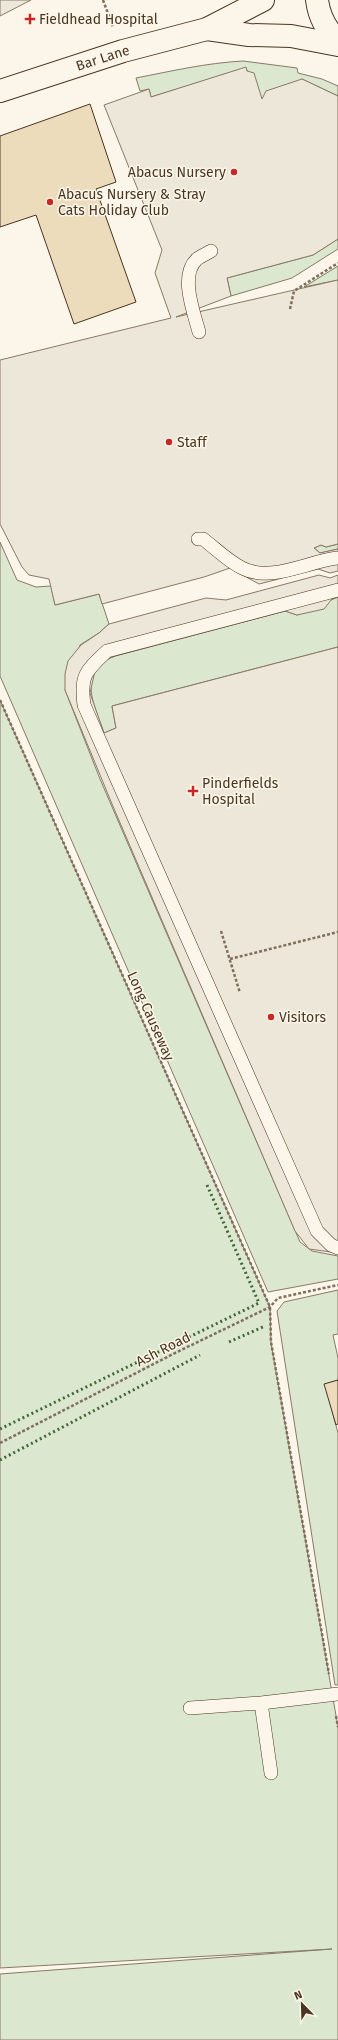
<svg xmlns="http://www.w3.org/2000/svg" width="338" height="2040" font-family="'Fira Sans',sans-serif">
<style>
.green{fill:#dce7d0;stroke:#887966}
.parking{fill:#ede7d9;stroke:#887966}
.building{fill:#ecdcbc;stroke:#4a3520}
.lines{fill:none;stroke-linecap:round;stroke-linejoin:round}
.service-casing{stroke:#4a3520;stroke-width:14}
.primary-casing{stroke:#4a3520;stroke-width:24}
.path{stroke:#7f6f5c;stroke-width:2.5;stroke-dasharray:3 2;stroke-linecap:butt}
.service{stroke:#fbf6e9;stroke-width:13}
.primary{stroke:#fbf6e9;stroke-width:22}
.hedge{stroke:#436837;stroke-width:3;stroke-dasharray:2 3;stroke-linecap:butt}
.poi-dot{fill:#c62828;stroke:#fbf6e9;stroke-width:1.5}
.labels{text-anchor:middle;stroke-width:3;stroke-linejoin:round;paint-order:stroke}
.poi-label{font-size:14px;fill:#4a3520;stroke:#fbf6e9;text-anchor:start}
.street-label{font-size:14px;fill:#4a3520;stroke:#fbf6e9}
</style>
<rect width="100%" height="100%" fill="#fbf6e9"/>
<!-- green -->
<path class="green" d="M 243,61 L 297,68 L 298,73 L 322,79 L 338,86 L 338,96 L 302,79 L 301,206 L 246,68 L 151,97 L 149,89 L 140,91 L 136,78 C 172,71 206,63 243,61 Z
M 338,239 L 338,249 L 292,278 L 231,296 L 227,278 L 313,255 Z
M 338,266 L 338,280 L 304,287 Z
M 0,542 L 17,580 L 36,587 L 51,586 L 55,605 L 99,594 L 109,624 L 99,633 L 80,645 L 65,690 L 100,779 L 300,1242 L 312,1251 L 338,1256 L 338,1279 L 268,1292 L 0,676 Z
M 338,544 L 338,549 L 320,553 L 314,548 L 321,545 L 326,547 Z
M 338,597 L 338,647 L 112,706 L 116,728 L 104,733 C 94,704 76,672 115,656 L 285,611 L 297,615 Z
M 0,700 L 270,1307 L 271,1343 L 338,1727 L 338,2040 L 0,2040 L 0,1974 L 332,1949 L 0,1968 Z
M 338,1290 L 338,1334 L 333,1335 L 338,1358 L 338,1380 L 325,1384 L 338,1433 L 338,1685 L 335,1685 L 277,1311 L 284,1302 Z"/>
<!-- parking -->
<path class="parking" d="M 0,0 L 31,0 L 0,16 Z
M 246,67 L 247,71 L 254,73 L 262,99 L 266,91 L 302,79 L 338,96 L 338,239 L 313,255 L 227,278 L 231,296 L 176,317 L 338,280 L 338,544 L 326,547 L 321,545 L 314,548 L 320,553 L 338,549 L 338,571 L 330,573 L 318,569 L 259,584 L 230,568 L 204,577 L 102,604 L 99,594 L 55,605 L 49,579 L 29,575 L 22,567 L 0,524 L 0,360 L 171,318 L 155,273 L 162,250 L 104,105 L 149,89 L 151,97 Z
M 319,575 L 330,578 L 338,575 L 338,597 L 332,599 L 324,609 L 297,615 L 285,611 L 115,656 L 105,660 L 95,671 L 90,693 L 104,733 L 116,728 L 112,706 L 338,647 L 338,1253 L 309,1249 L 295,1231 L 112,804 L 65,690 L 65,674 L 68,661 L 81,645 L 99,633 L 109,624 L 206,598 L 226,600 Z"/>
<!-- building -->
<path class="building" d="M 90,104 L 116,182 L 96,189 L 136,302 L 74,324 L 36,215 L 0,227 L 0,136 Z
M 338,1380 L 338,1424 L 336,1425 L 324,1384 Z"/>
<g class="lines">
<!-- service casing -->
<g class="service-casing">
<path id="service" d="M 199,332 C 194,313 179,275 197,259 C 201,256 206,254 211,251
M 198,539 L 203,539 C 215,548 228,561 242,568 C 271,583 308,561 338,558
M 338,590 L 107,651 C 86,671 80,675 84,705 L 317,1231 L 331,1245 L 338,1248
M 261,1703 L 271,1773
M 190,1708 L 261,1703 L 338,1694"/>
</g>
<!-- primary casing -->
<g class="primary-casing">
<g id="primary">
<path d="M 317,0 C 319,15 326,30 338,40"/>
<path d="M 207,29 L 249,35 L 291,36 L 338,45"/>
<path id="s1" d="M 0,91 L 123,51 L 207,29 L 263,0"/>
</g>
</g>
<!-- path -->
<path class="path" d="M 103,0 L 113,27
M 290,309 L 294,291 L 338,263
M 0,700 L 270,1307 L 271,1342 L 329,1674
M 221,931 L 240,993
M 230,959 L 338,932
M 0,1443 L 175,1353 L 270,1307 L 278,1298 L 338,1285
M 336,1716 L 338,1727"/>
<!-- service -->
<use href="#service" class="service"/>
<!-- primary -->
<use href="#primary" class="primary"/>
<!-- hedge -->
<path class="hedge" d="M 229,1342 L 265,1326
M 0,1429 L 259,1303 L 207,1185
M 0,1460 L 200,1355"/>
</g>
<!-- markers -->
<g class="poi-dot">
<path d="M28 13h4v4h4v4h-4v4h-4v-4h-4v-4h4z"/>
<circle cx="234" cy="172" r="4"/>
<circle cx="50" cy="202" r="4"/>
<circle cx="169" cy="442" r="4"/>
<path d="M191 785h4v4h4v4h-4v4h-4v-4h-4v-4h4z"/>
<circle cx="271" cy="1017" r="4"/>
</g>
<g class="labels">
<!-- poi labels -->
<g class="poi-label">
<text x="39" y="24">Fieldhead Hospital</text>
<text x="226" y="177" text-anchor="end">Abacus Nursery</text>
<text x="58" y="199">Abacus Nursery &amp; Stray<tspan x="58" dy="16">Cats Holiday Club</tspan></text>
<text x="177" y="447">Staff</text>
<text x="202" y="788">Pinderfields<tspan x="202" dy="16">Hospital</tspan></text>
<text x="279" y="1022">Visitors</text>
</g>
<!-- street labels -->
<g class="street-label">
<text dy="5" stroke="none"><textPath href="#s1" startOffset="108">Bar Lane</textPath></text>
<text transform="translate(151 1016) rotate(66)" y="5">Long Causeway</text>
<text transform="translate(163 1349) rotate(-27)" y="5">Ash Road</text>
</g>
</g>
<!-- north arrow -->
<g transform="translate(302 2004) rotate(337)" stroke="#fbf6e9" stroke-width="3" paint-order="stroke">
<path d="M0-3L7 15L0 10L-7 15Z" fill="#4a3520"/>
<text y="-6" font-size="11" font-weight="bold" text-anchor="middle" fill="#4a3520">N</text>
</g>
</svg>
